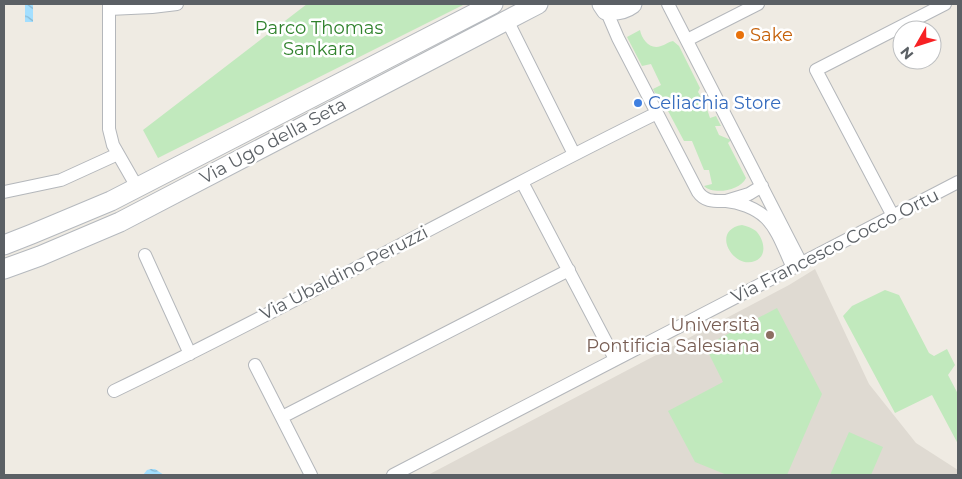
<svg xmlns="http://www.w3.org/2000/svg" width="962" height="479" font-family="Montserrat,sans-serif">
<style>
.education{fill:#dfdad2}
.green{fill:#c1e9bd}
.water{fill:url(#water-waves)}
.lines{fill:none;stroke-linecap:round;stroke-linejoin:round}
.street-casing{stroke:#b4b7bb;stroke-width:14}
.secondary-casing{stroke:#b5b9be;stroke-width:21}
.street{stroke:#fff;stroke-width:12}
.secondary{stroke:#fff;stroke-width:19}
.food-dot{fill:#e8710a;stroke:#fff;stroke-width:2}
.shop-dot{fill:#3f7fe0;stroke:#fff;stroke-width:2}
.education-dot{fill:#8d6e63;stroke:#fff;stroke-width:2}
.labels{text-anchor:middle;stroke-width:5;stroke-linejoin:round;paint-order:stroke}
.park-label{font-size:18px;fill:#30822d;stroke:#fff}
.food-label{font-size:18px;fill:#c56008;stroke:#fff;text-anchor:start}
.shop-label{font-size:18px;fill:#366cbe;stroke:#fff;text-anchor:start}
.street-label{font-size:18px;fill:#5b6065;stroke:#fff}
.education-label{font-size:18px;fill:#785e54;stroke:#fff;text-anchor:end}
</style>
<defs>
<pattern id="water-waves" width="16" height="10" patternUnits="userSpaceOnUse" patternTransform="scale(1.25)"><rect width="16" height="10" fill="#a3dfff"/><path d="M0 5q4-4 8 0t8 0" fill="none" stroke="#88b8d2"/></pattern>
</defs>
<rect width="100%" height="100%" fill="#efebe3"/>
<!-- education -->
<path class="education" d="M 815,269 L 869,384 L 916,443 L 958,470 L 958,475 L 428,475 L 789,285 Z"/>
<!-- green -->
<path class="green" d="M 307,4 L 465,4 L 158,158 L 143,130 Z
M 640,30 C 642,40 650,50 661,46 C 665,45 668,42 673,41 L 679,46 L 700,88 L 698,92 L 705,103 L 710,118 L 716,116 L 721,126 L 715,126 L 719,135 L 731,140 L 728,143 L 746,178 C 740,191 713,195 704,186 L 712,184 L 709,170 L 704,170 L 692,141 L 684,141 L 659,94 L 656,95 L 653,89 L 661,85 L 651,64 L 642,66 L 627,37 Z
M 742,225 C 747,226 752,228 756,231 C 764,239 768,256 755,261 C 733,270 710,230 742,225 Z
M 885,290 L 899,295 L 929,353 L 934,356 L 947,349 L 955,365 L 948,375 L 958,394 L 958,444 L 932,395 L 895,413 L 843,316 L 852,306 Z
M 777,308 L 822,394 L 787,475 L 727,475 L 695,462 L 668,411 L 723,382 L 705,346 Z
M 849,432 L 883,447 L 871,475 L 830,475 Z"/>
<!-- water -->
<path class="water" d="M 25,4 L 33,4 L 33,22 L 25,22 Z
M 151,469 L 155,469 L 164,475 L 143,475 L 147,470 Z"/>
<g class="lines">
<!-- street casing -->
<g class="street-casing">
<path id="street" d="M 109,4 L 109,129 L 113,145 L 137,187
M 668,4 L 801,263
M 109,9 L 152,7 L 177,4
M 606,10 L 618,38 L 698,192 C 705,202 714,201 726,201 C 739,202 755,208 765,217 C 778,229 785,251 793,268
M 507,20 L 574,154
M 687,40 L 758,4
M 522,182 L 615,359
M 4,192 L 61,180 L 118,154
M 726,201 L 749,194 L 762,186
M 893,216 L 816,70 L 945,4
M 145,255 L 190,354
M 255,365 L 311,475
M 114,391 C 297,303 474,203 657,113
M 282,417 L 569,270
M 393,475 L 958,182"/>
</g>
<!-- secondary casing -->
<g class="secondary-casing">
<path id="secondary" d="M 602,4 L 606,10 C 616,11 624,10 632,4
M 4,245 L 32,234 L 111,201 L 493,4
M 4,269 L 40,256 L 120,222 L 538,4"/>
</g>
<!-- street -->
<use href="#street" class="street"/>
<!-- secondary -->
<use href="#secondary" class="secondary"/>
</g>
<!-- markers -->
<circle class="food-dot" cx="740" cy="35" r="5"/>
<circle class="shop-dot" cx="638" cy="103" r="5"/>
<circle class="education-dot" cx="770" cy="335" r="5"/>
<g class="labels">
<!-- park labels -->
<g class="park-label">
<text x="319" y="34">Parco Thomas<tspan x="319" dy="21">Sankara</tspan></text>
</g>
<!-- food labels -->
<g class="food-label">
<text x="750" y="41">Sake</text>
</g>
<!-- shop labels -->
<g class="shop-label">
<text x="648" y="109">Celiachia Store</text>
</g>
<!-- street labels -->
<g class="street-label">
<text transform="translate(273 141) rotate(-28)" y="6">Via Ugo della Seta</text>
<text transform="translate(835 246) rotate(-27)" y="6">Via Francesco Cocco Ortu</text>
<text transform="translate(344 273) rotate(-27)" y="6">Via Ubaldino Peruzzi</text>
</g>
<!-- education labels -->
<g class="education-label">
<text x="760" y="331">Università<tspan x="760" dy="21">Pontificia Salesiana</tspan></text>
</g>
</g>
<!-- border -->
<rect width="962" height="479" fill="none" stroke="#5b6065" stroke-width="10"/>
<!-- north arrow -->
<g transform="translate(917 45) rotate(231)"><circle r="24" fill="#ffffff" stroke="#bdbfc1"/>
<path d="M0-4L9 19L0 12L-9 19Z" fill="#f72124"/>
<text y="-8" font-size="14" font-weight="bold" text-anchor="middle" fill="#5b6065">N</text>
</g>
</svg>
